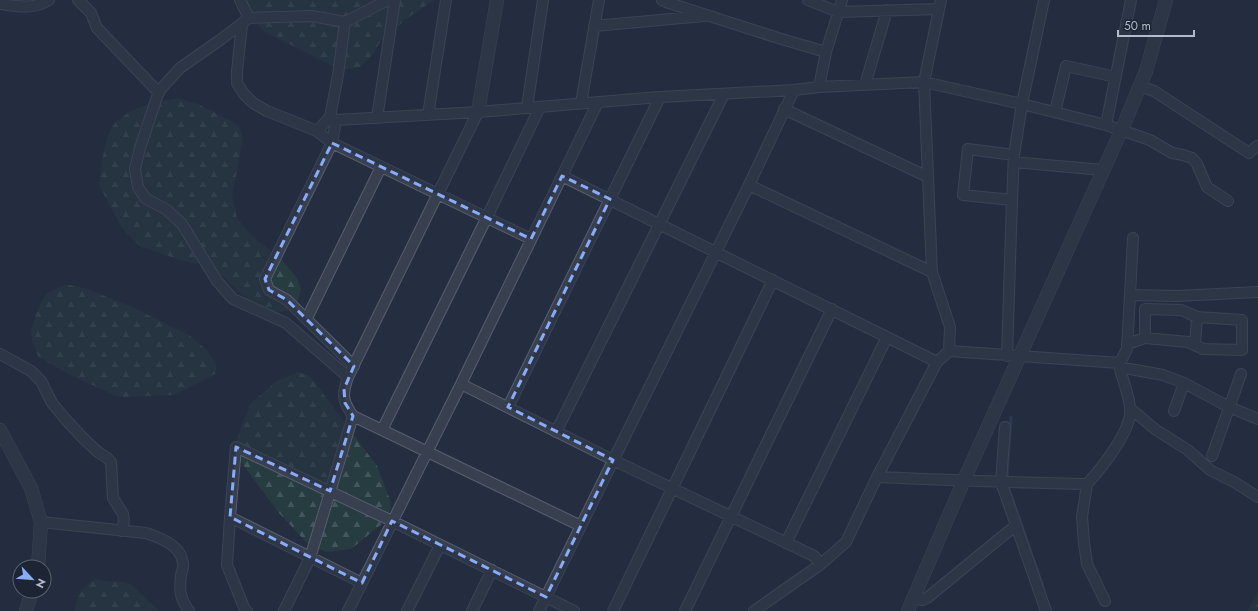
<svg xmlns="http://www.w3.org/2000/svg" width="1258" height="611" font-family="Jost,sans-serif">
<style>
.forest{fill:url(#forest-firs)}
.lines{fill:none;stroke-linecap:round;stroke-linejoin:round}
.stream{stroke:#374768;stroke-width:3}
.minor-casing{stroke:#565e6e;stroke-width:12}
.tertiary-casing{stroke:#565e6e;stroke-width:14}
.minor{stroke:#384050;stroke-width:10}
.tertiary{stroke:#384050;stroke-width:13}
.marked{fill:none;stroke:#88abfc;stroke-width:3;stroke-dasharray:8 5;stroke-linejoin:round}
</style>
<defs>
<pattern id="forest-firs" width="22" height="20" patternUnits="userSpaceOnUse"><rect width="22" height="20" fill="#263c41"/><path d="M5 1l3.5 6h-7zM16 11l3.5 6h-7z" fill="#43565b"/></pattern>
</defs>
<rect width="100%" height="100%" fill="#242e40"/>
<!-- forest -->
<path class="forest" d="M 246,0 L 435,0 L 431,2 L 406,19 L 380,42 L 374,53 L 360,67 L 341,70 L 265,32 L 253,20 Z
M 178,98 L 200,105 L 231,121 L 239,126 L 243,139 L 232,196 L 237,218 L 251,235 L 281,259 L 297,278 L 301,290 L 297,302 L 287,311 L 269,312 L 249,301 L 225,278 L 207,266 L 180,260 L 140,246 L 122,228 L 99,185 L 102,160 L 108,135 L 115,123 L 129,112 L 151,103 Z
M 66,284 L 87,289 L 132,307 L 189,335 L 207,350 L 217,367 L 215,374 L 174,395 L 119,397 L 70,375 L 38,356 L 30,333 L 37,312 L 45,295 Z
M 298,372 L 310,376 L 377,466 L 390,500 L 391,509 L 383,523 L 351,549 L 326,552 L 306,542 L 279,513 L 241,462 L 236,443 L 242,424 L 251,403 L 277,381 Z
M 95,579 L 111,582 L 117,581 L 132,585 L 159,611 L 75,611 C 78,592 80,591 95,579 Z
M 1258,592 L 1258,611 L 1249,611 L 1248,610 Z"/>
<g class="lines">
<!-- stream -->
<path class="stream" d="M 1011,417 L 1007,477 L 1009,489 L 1043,587"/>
<!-- minor casing -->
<g class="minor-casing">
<path id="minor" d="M 78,0 L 91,13 L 97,28 L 159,93
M 240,0 L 249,18
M 662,0 L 666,2 L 778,38 L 826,52 L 819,87
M 808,0 L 838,12 L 939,9
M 941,0 L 924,82 L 932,272 L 950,327 L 949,351
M 0,4 C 18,6 33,10 49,0
M 345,22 L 312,16 L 249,18 L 220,40 L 180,68 L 159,91 L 140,148 L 135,169 L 138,187 L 145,198 L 167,210 L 182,224 L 217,281 L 233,299 L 286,323 L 348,377
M 242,24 L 237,71 L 237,83 L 244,94 L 253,103 L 267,111 L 317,131 L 330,117 L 338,75 L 345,22 L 388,0
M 594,26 L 704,16
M 826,52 L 842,0
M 865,85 L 887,10
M 1140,86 L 1154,91 L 1249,153 L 1257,146
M 581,103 L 599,0
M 527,107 L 543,0
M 784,109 L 928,177
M 478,112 L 348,377 C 342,395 342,400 353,416 L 581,526
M 1055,112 L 1066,66 L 1116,77
M 428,115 L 446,0
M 330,117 L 336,120 L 478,112 L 660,97 L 794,90 L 819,87 L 924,82 L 1022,104 L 1106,125 L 1131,0
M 377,118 L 395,0
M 336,120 L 332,143 L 531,239
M 1106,125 L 1150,140 L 1172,153 L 1183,155 L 1192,158 L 1197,164 L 1207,187 L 1228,201
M 317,131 L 332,143 L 265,279 L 269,290 L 287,300 L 354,366
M 1014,162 L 1103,170
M 562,176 L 937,362
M 749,185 L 932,272
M 1012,200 L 963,195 L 968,149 L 1014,155
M 1130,295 L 1133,238
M 307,318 L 381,167
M 1127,344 L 1145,338 L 1188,342 L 1203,349 L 1242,350 L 1242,320 L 1197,317 L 1181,310 L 1145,309 L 1145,338
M 1195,345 L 1197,317
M 0,354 L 31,371 L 41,381 L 52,403 L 67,421 L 85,440 L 98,452 L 106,457 L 111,462 L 113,498 L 123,514 L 124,520 L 122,531
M 1007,356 L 1012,200 L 1014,155 L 1022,104 L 1044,0
M 1120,369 L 1130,369 L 1163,375 L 1184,383 L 1229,407 L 1258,419
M 461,384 L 613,460 L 814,556 L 821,564
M 508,407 L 660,97
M 1131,409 L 1156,430 L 1188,450 L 1210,470 L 1234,482 L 1258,497
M 1174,411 L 1184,383
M 1005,427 L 1001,482 L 1046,611
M 382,430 L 487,217 L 540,107
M 556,432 L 724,94
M 1212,456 L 1241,374
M 877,477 C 947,480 1017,483 1087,484 C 1101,469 1133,429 1130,408 C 1129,395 1123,381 1120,369 L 1120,363 L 1127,349 L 1130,295 L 1177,296 L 1258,292
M 1087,484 L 1082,517 L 1084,543 L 1087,564 L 1105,601
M 230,517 L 362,583
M 41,522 L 146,533 C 160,538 181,545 183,563 C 184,567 182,572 181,575 C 179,591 180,598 189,611
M 786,543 L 887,337
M 913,598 L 923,600 L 927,598 L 1015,526
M 247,611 L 245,610 L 227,565 L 230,517 L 236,447 L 392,521 L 574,611
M 284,611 L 310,558 L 353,416
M 348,611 L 461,384 L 598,102
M 407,611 L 440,545
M 472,611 L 492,570
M 539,611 L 749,185 L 794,90
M 613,611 L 773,280
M 685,611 L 832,309
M 754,611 L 821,564 L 846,542 L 877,477 L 937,362 L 949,351 L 1120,363"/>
</g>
<!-- tertiary casing -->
<g class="tertiary-casing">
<path id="tertiary" d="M 478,112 L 497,0
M 0,430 L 31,488 L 41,522 L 38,567
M 26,611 L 32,591
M 908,611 L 964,480 L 1125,122 L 1146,71 L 1166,0"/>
</g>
<!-- minor -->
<use href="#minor" class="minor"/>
<!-- tertiary -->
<use href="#tertiary" class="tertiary"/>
</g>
<!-- marked area -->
<path d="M0 0H1258V611H0ZM 332,143 L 531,239 L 562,176 L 610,199 L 508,407 L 613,460 L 546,597 L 392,521 L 362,583 L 230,517 L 236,447 L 330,491 L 353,416 L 345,403 L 344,389 L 354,366 L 287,300 L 269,290 L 265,279 Z" fill="#242e40" fill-opacity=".55" fill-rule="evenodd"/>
<path class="marked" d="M 332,143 L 531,239 L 562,176 L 610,199 L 508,407 L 613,460 L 546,597 L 392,521 L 362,583 L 230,517 L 236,447 L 330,491 L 353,416 L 345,403 L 344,389 L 354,366 L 287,300 L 269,290 L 265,279 Z"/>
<!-- north arrow -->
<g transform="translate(32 579) rotate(116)"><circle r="19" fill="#1d2535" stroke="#596171"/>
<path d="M0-3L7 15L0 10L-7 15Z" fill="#88abfc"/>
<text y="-6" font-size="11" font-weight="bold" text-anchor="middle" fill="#b4bbcb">N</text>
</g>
<!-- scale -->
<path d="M1118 30v6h76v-6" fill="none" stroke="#b4bbcb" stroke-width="2"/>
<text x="1124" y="30" font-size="12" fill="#b4bbcb" stroke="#1d2535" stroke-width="3" paint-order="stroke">50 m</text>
</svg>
